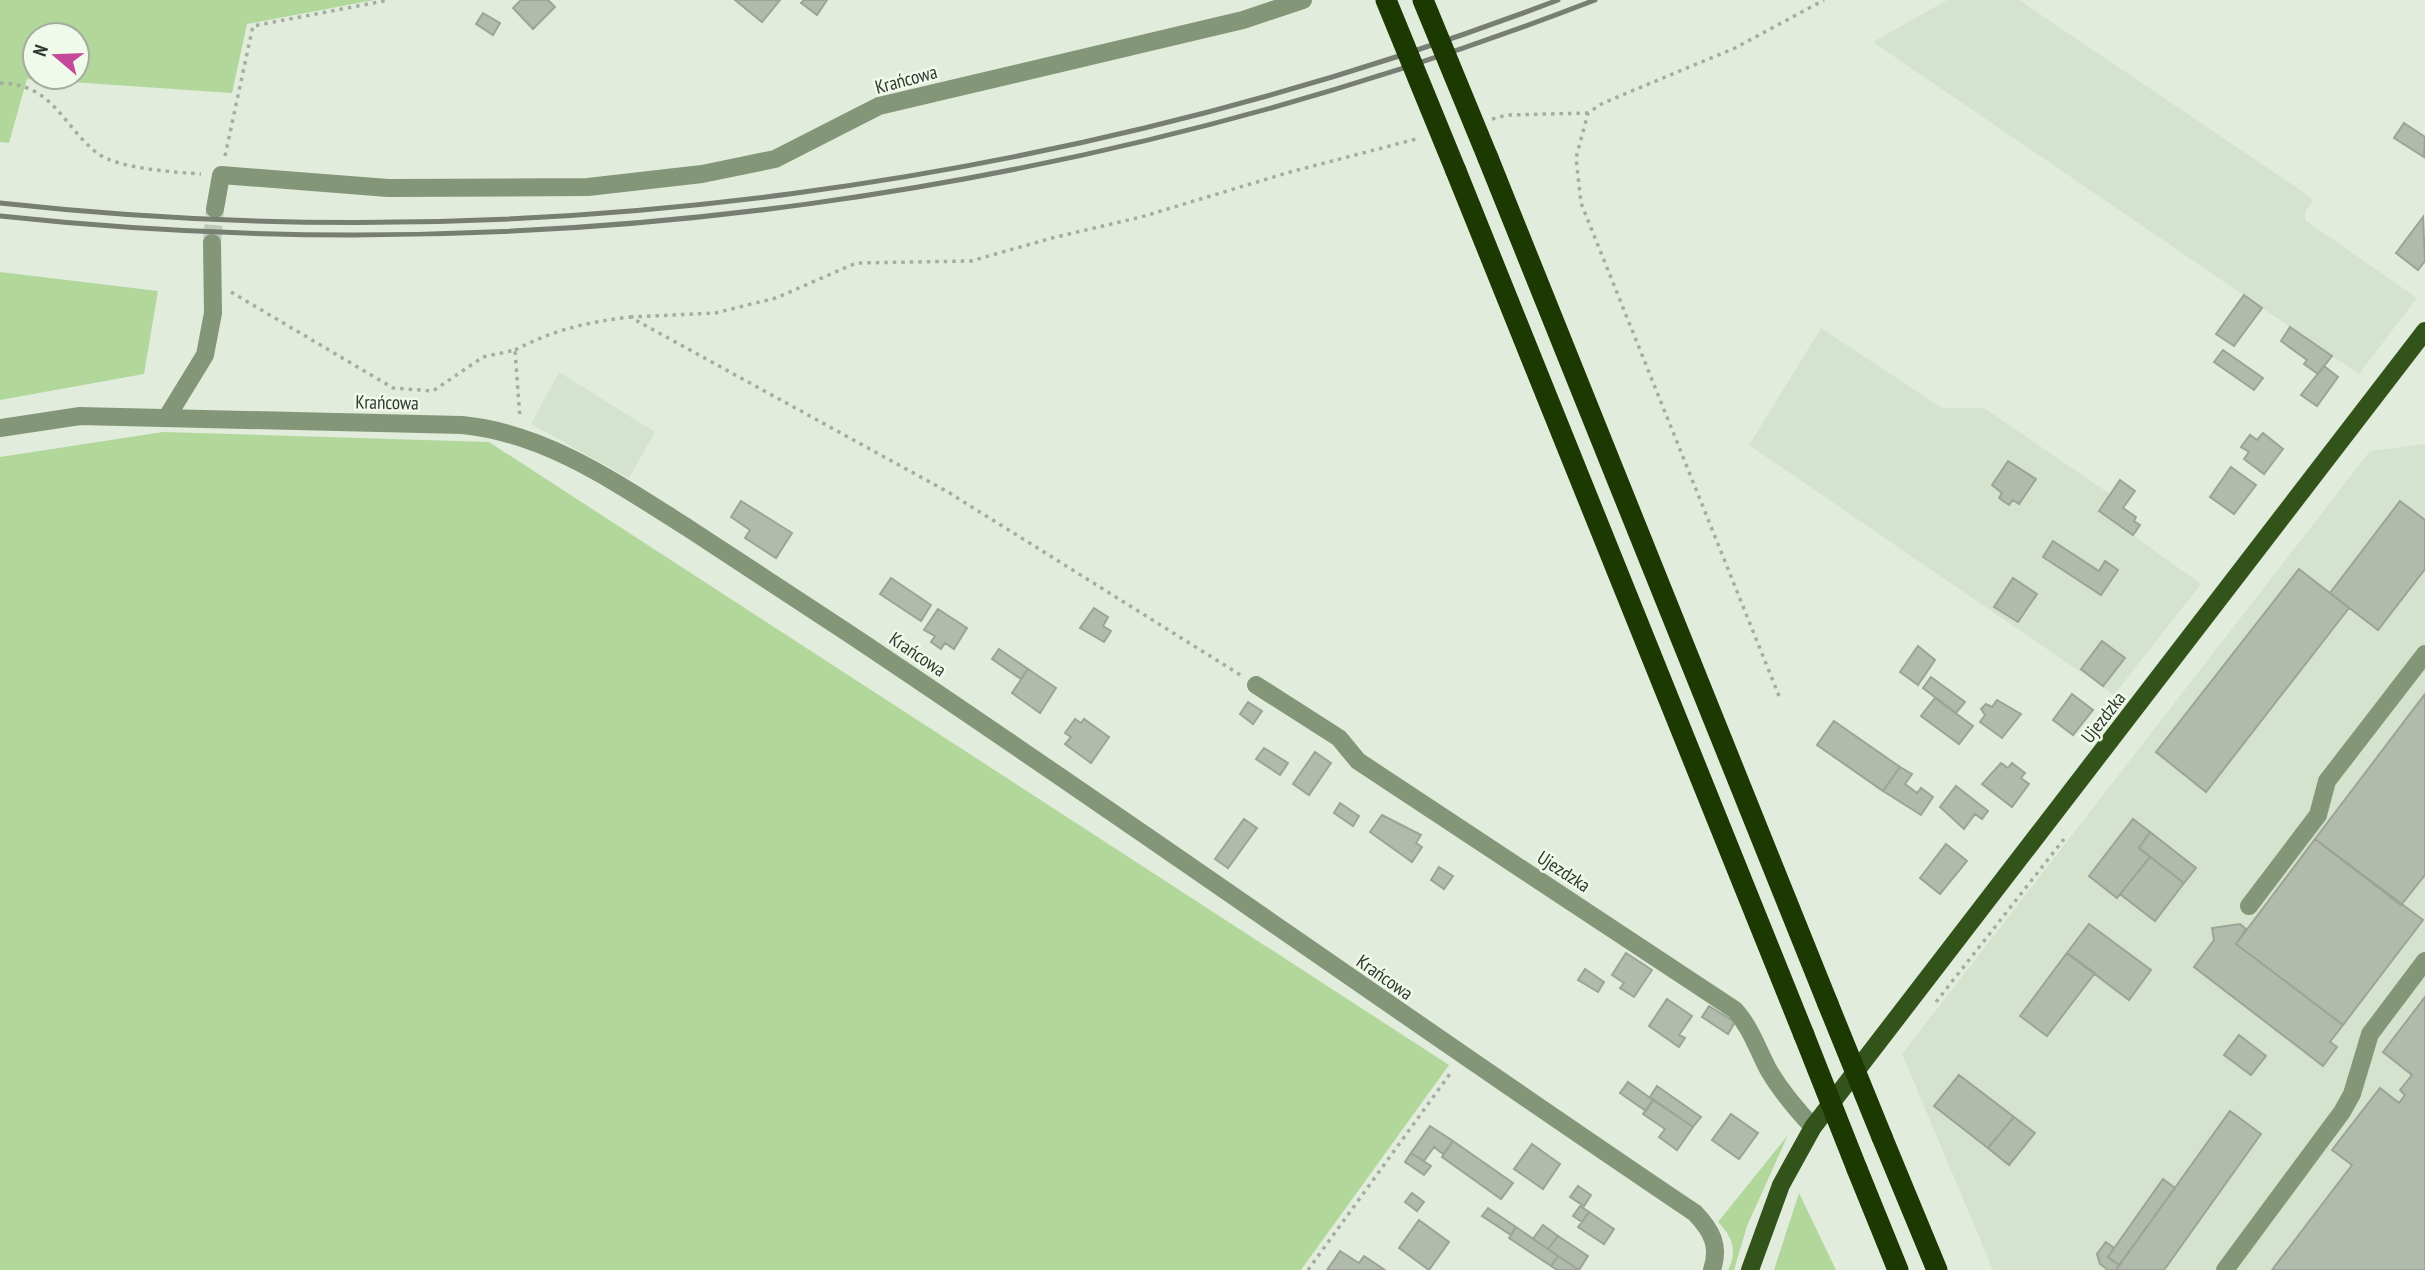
<svg xmlns="http://www.w3.org/2000/svg" width="2425" height="1270" font-family="'PT Sans Narrow',sans-serif">
<style>
.built{fill:#d5e3ce}
.green{fill:#b1d79a;fill-rule:evenodd}
.building{fill:#b1bbac;stroke:#9ba496;stroke-width:2}
.lines{fill:none;stroke-linecap:round;stroke-linejoin:round}
.minor-tunnel{stroke:#bfc8ba;stroke-width:18;stroke-dasharray:18 9;stroke-linecap:butt}
.path{stroke:#a5ada1;stroke-width:3.5;stroke-dasharray:3.5 5;stroke-linecap:butt}
.minor{stroke:#839778;stroke-width:18}
.major{stroke:#325319;stroke-width:18}
.highway{stroke:#1b3900;stroke-width:21}
.rail{stroke:#787e74;stroke-width:5}
.highway-bridge{stroke:#1b3900;stroke-width:21}
.labels{text-anchor:middle;stroke-width:5;stroke-linejoin:round;paint-order:stroke}
.street-label{font-size:19px;fill:#323630;stroke:#f0faea}
</style>
<rect width="100%" height="100%" fill="#e2ecdd"/>
<!-- built -->
<path class="built" d="M 1947,0 L 2019,0 L 2309,196 L 2313,201 L 2305,212 L 2305,220 L 2417,298 L 2359,374 L 1873,42 Z
M 1821,328 L 1942,408 L 1984,408 L 2110,494 L 2099,511 L 2201,584 L 2114,695 L 1749,445 Z
M 559,372 L 655,432 L 629,478 L 531,424 Z
M 2425,444 L 2425,1270 L 1993,1270 L 1902,1054 L 2370,451 Z"/>
<!-- green -->
<path class="green" d="M 0,0 L 374,0 L 247,24 L 232,93 L 27,79 L 9,143 L 0,142 ZM 35,35 L 77,35 L 77,77 L 35,77 Z
M 0,272 L 158,291 L 144,374 L 0,400 Z
M 163,432 L 489,442 L 1449,1065 L 1301,1270 L 0,1270 L 0,457 Z
M 1788,1135 L 1747,1226 L 1734,1270 L 1728,1270 C 1738,1251 1732,1236 1718,1222 Z
M 1799,1193 L 1836,1270 L 1774,1270 Z"/>
<!-- building -->
<path class="building" d="M 521,0 L 548,0 L 555,7 L 533,29 L 513,8 Z
M 735,0 L 780,0 L 762,22 Z
M 804,0 L 827,0 L 817,15 L 801,3 Z
M 483,13 L 500,23 L 493,35 L 476,24 Z
M 2404,123 L 2425,137 L 2424,157 L 2394,138 Z
M 2423,217 L 2425,261 L 2418,270 L 2396,253 Z
M 2244,295 L 2262,308 L 2234,346 L 2216,334 Z
M 2290,327 L 2332,356 L 2318,374 L 2304,364 L 2307,360 L 2281,341 Z
M 2223,350 L 2263,378 L 2254,390 L 2214,362 Z
M 2324,366 L 2338,377 L 2317,406 L 2301,395 Z
M 2263,433 L 2283,449 L 2264,474 L 2244,459 L 2249,452 L 2241,447 L 2250,435 L 2257,440 Z
M 2008,461 L 2036,479 L 2019,504 L 2013,500 L 2009,505 L 1999,498 L 2002,493 L 1992,485 Z
M 2231,467 L 2256,485 L 2234,514 L 2210,497 Z
M 2120,480 L 2135,491 L 2123,508 L 2136,517 L 2134,521 L 2140,525 L 2133,535 L 2099,511 Z
M 741,501 L 792,533 L 776,558 L 745,538 L 750,530 L 731,517 Z
M 2400,501 L 2425,520 L 2425,569 L 2378,630 L 2330,593 Z
M 2053,541 L 2099,571 L 2105,561 L 2118,570 L 2101,595 L 2043,557 Z
M 2299,569 L 2349,608 L 2206,792 L 2156,752 Z
M 891,578 L 931,605 L 921,621 L 880,594 Z
M 2013,578 L 2037,594 L 2018,622 L 1994,607 Z
M 1094,608 L 1108,617 L 1103,626 L 1111,631 L 1104,642 L 1080,628 Z
M 938,609 L 967,628 L 954,649 L 945,643 L 941,649 L 931,642 L 935,636 L 924,630 Z
M 2102,641 L 2125,658 L 2103,686 L 2081,669 Z
M 1918,646 L 1935,660 L 1918,685 L 1900,672 Z
M 999,649 L 1028,669 L 1021,679 L 992,659 Z
M 1028,669 L 1056,688 L 1040,713 L 1012,693 Z
M 1931,677 L 1965,702 L 1956,713 L 1923,688 Z
M 2072,694 L 2093,710 L 2073,735 L 2053,720 Z
M 2425,694 L 2425,875 L 2401,905 L 2315,839 Z
M 1935,698 L 1973,726 L 1959,744 L 1921,716 Z
M 1997,700 L 2021,714 L 2002,738 L 1980,722 L 1985,715 L 1981,709 L 1986,704 L 1992,707 Z
M 1248,702 L 1262,711 L 1253,724 L 1240,714 Z
M 1075,719 L 1081,723 L 1084,719 L 1109,737 L 1091,763 L 1065,744 L 1071,737 L 1065,733 Z
M 1834,721 L 1900,767 L 1883,791 L 1817,745 Z
M 1264,748 L 1288,763 L 1280,775 L 1256,759 Z
M 1315,752 L 1331,763 L 1309,795 L 1293,784 Z
M 2001,763 L 2008,768 L 2012,763 L 2025,773 L 2021,778 L 2029,784 L 2012,807 L 1982,784 Z
M 1900,767 L 1912,774 L 1905,784 L 1917,793 L 1921,788 L 1933,797 L 1921,815 L 1883,791 Z
M 1956,786 L 1988,811 L 1982,819 L 1975,814 L 1964,829 L 1940,807 Z
M 1340,803 L 1359,816 L 1353,826 L 1334,813 Z
M 1382,815 L 1421,835 L 1416,843 L 1422,847 L 1412,862 L 1370,832 Z
M 1244,819 L 1257,828 L 1228,868 L 1215,859 Z
M 2133,819 L 2150,832 L 2139,848 L 2150,857 L 2117,898 L 2089,876 Z
M 2150,832 L 2196,868 L 2184,883 L 2139,848 Z
M 2315,839 L 2423,920 L 2343,1025 L 2236,944 Z
M 1946,844 L 1967,861 L 1940,894 L 1920,878 Z
M 2150,857 L 2184,883 L 2155,921 L 2120,894 Z
M 1439,867 L 1453,876 L 1444,889 L 1431,880 Z
M 2089,924 L 2151,970 L 2129,1000 L 2067,953 Z
M 2240,924 L 2246,929 L 2236,944 L 2343,1025 L 2330,1042 L 2337,1047 L 2323,1066 L 2194,967 L 2214,940 L 2212,928 Z
M 1626,953 L 1652,970 L 1634,997 L 1620,988 L 1624,983 L 1612,975 Z
M 2067,953 L 2095,973 L 2047,1036 L 2020,1016 Z
M 1585,969 L 1604,982 L 1598,992 L 1578,980 Z
M 2425,997 L 2425,1270 L 2272,1270 L 2352,1165 L 2332,1150 L 2380,1088 L 2399,1103 L 2405,1095 L 2400,1090 L 2412,1075 L 2383,1052 Z
M 1667,999 L 1692,1016 L 1679,1035 L 1685,1038 L 1679,1047 L 1649,1026 Z
M 1709,1006 L 1735,1022 L 1728,1034 L 1702,1017 Z
M 2239,1035 L 2266,1056 L 2251,1075 L 2224,1055 Z
M 1959,1075 L 2014,1117 L 1988,1148 L 1934,1106 Z
M 1628,1082 L 1653,1100 L 1646,1111 L 1620,1093 Z
M 1657,1086 L 1701,1117 L 1693,1127 L 1650,1097 Z
M 1653,1100 L 1693,1127 L 1677,1150 L 1659,1137 L 1665,1129 L 1643,1114 Z
M 2230,1111 L 2261,1134 L 2164,1270 L 2116,1270 Z
M 1731,1114 L 1758,1133 L 1739,1159 L 1712,1140 Z
M 2014,1117 L 2035,1133 L 2009,1165 L 1988,1148 Z
M 1430,1126 L 1453,1141 L 1443,1154 L 1434,1147 L 1424,1161 L 1411,1153 Z
M 1453,1141 L 1513,1183 L 1501,1199 L 1442,1157 Z
M 1532,1144 L 1560,1164 L 1543,1189 L 1514,1169 Z
M 1411,1153 L 1431,1166 L 1424,1175 L 1405,1162 Z
M 2163,1179 L 2175,1188 L 2119,1265 L 2108,1257 Z
M 1578,1186 L 1591,1195 L 1584,1206 L 1570,1197 Z
M 1412,1193 L 1424,1202 L 1417,1211 L 1405,1202 Z
M 1580,1206 L 1589,1212 L 1582,1222 L 1573,1216 Z
M 1488,1208 L 1516,1227 L 1511,1235 L 1482,1216 Z
M 1589,1212 L 1614,1229 L 1604,1244 L 1578,1227 Z
M 1419,1220 L 1449,1242 L 1429,1270 L 1399,1248 Z
M 1543,1225 L 1558,1236 L 1548,1249 L 1533,1239 Z
M 1516,1227 L 1558,1256 L 1551,1266 L 1509,1238 Z
M 1558,1236 L 1588,1256 L 1579,1270 L 1548,1249 Z
M 2106,1242 L 2114,1248 L 2108,1257 L 2119,1265 L 2116,1270 L 2108,1270 L 2100,1264 L 2097,1254 Z
M 1340,1251 L 1359,1263 L 1364,1256 L 1385,1270 L 1327,1270 Z
M 1558,1256 L 1579,1270 L 1557,1270 L 1551,1266 Z"/>
<g class="lines">
<!-- minor-tunnel -->
<path class="minor-tunnel" d="M 212,243 L 215,209"/>
<!-- path -->
<path class="path" d="M 0,83 C 53,84 62,125 97,153 C 118,169 175,172 201,174
M 1492,119 L 1507,115 L 1588,113
M 225,156 L 253,26 L 389,0
M 231,292 L 393,388 L 433,391 L 483,357 L 515,350 L 520,419
M 630,317 L 715,313 L 776,298 L 856,263 L 971,261 L 1052,238 L 1141,217 L 1290,172 L 1420,138
M 515,350 C 553,330 587,322 630,317 L 948,492 L 1242,676
M 1779,696 L 1581,203 L 1576,158 L 1588,113 L 1603,103 L 1735,48 L 1824,0
M 1936,1002 L 2064,839
M 1308,1270 L 1452,1071"/>
<!-- minor -->
<path class="minor" d="M 215,209 L 221,175 L 388,188 L 588,187 L 702,174 L 775,159 L 879,106 L 1243,20 L 1303,0
M 167,417 L 205,355 L 213,313 L 212,243
M 0,428 L 80,416 L 462,425 C 546,433 618,484 688,528 C 741,563 795,598 848,633 C 1133,823 1411,1022 1695,1213 C 1712,1231 1720,1246 1712,1270
M 1256,685 L 1339,738 L 1358,761 L 1735,1010 C 1751,1028 1757,1048 1768,1069 C 1780,1090 1796,1109 1813,1127
M 2249,906 L 2318,815 L 2327,781 L 2425,654
M 2225,1270 L 2342,1112 L 2352,1094 L 2370,1034 L 2425,961"/>
<!-- major -->
<path class="major" d="M 1750,1270 L 1781,1185 L 1813,1127 L 2425,331"/>
<!-- highway -->
<path class="highway" d="M 1488,158 L 1828,1004
M 1456,171 L 1804,1035
M 1882,1137 L 1937,1270
M 1857,1169 L 1898,1270"/>
<!-- rail -->
<path class="rail" d="M 0,203 C 527,261 1063,188 1558,0
M 0,216 C 542,274 1087,197 1595,0"/>
<!-- highway-bridge -->
<path class="highway-bridge" d="M 1386,0 L 1456,171
M 1423,0 L 1488,158
M 1828,1004 L 1882,1137
M 1804,1035 L 1857,1169"/>
</g>
<g class="labels">
<!-- street labels -->
<g class="street-label">
<text transform="translate(906 79) rotate(-15)" y="7">Krańcowa</text>
<text transform="translate(387 402) rotate(1)" y="7">Krańcowa</text>
<text transform="translate(918 654) rotate(34)" y="7">Krańcowa</text>
<text transform="translate(2103 717) rotate(-52)" y="7">Ujezdzka</text>
<text transform="translate(1564 871) rotate(33)" y="7">Ujezdzka</text>
<text transform="translate(1385 977) rotate(35)" y="7">Krańcowa</text>
</g>
</g>
<!-- north arrow -->
<g transform="translate(56 56) rotate(289)"><circle r="33" fill="#f0faea" stroke="#a4aca0" stroke-width="2"/>
<path d="M0-5L12 26L0 18L-12 26Z" fill="#c54999"/>
<text y="-10" font-size="19" font-weight="bold" text-anchor="middle" fill="#323630">N</text>
</g>
</svg>
